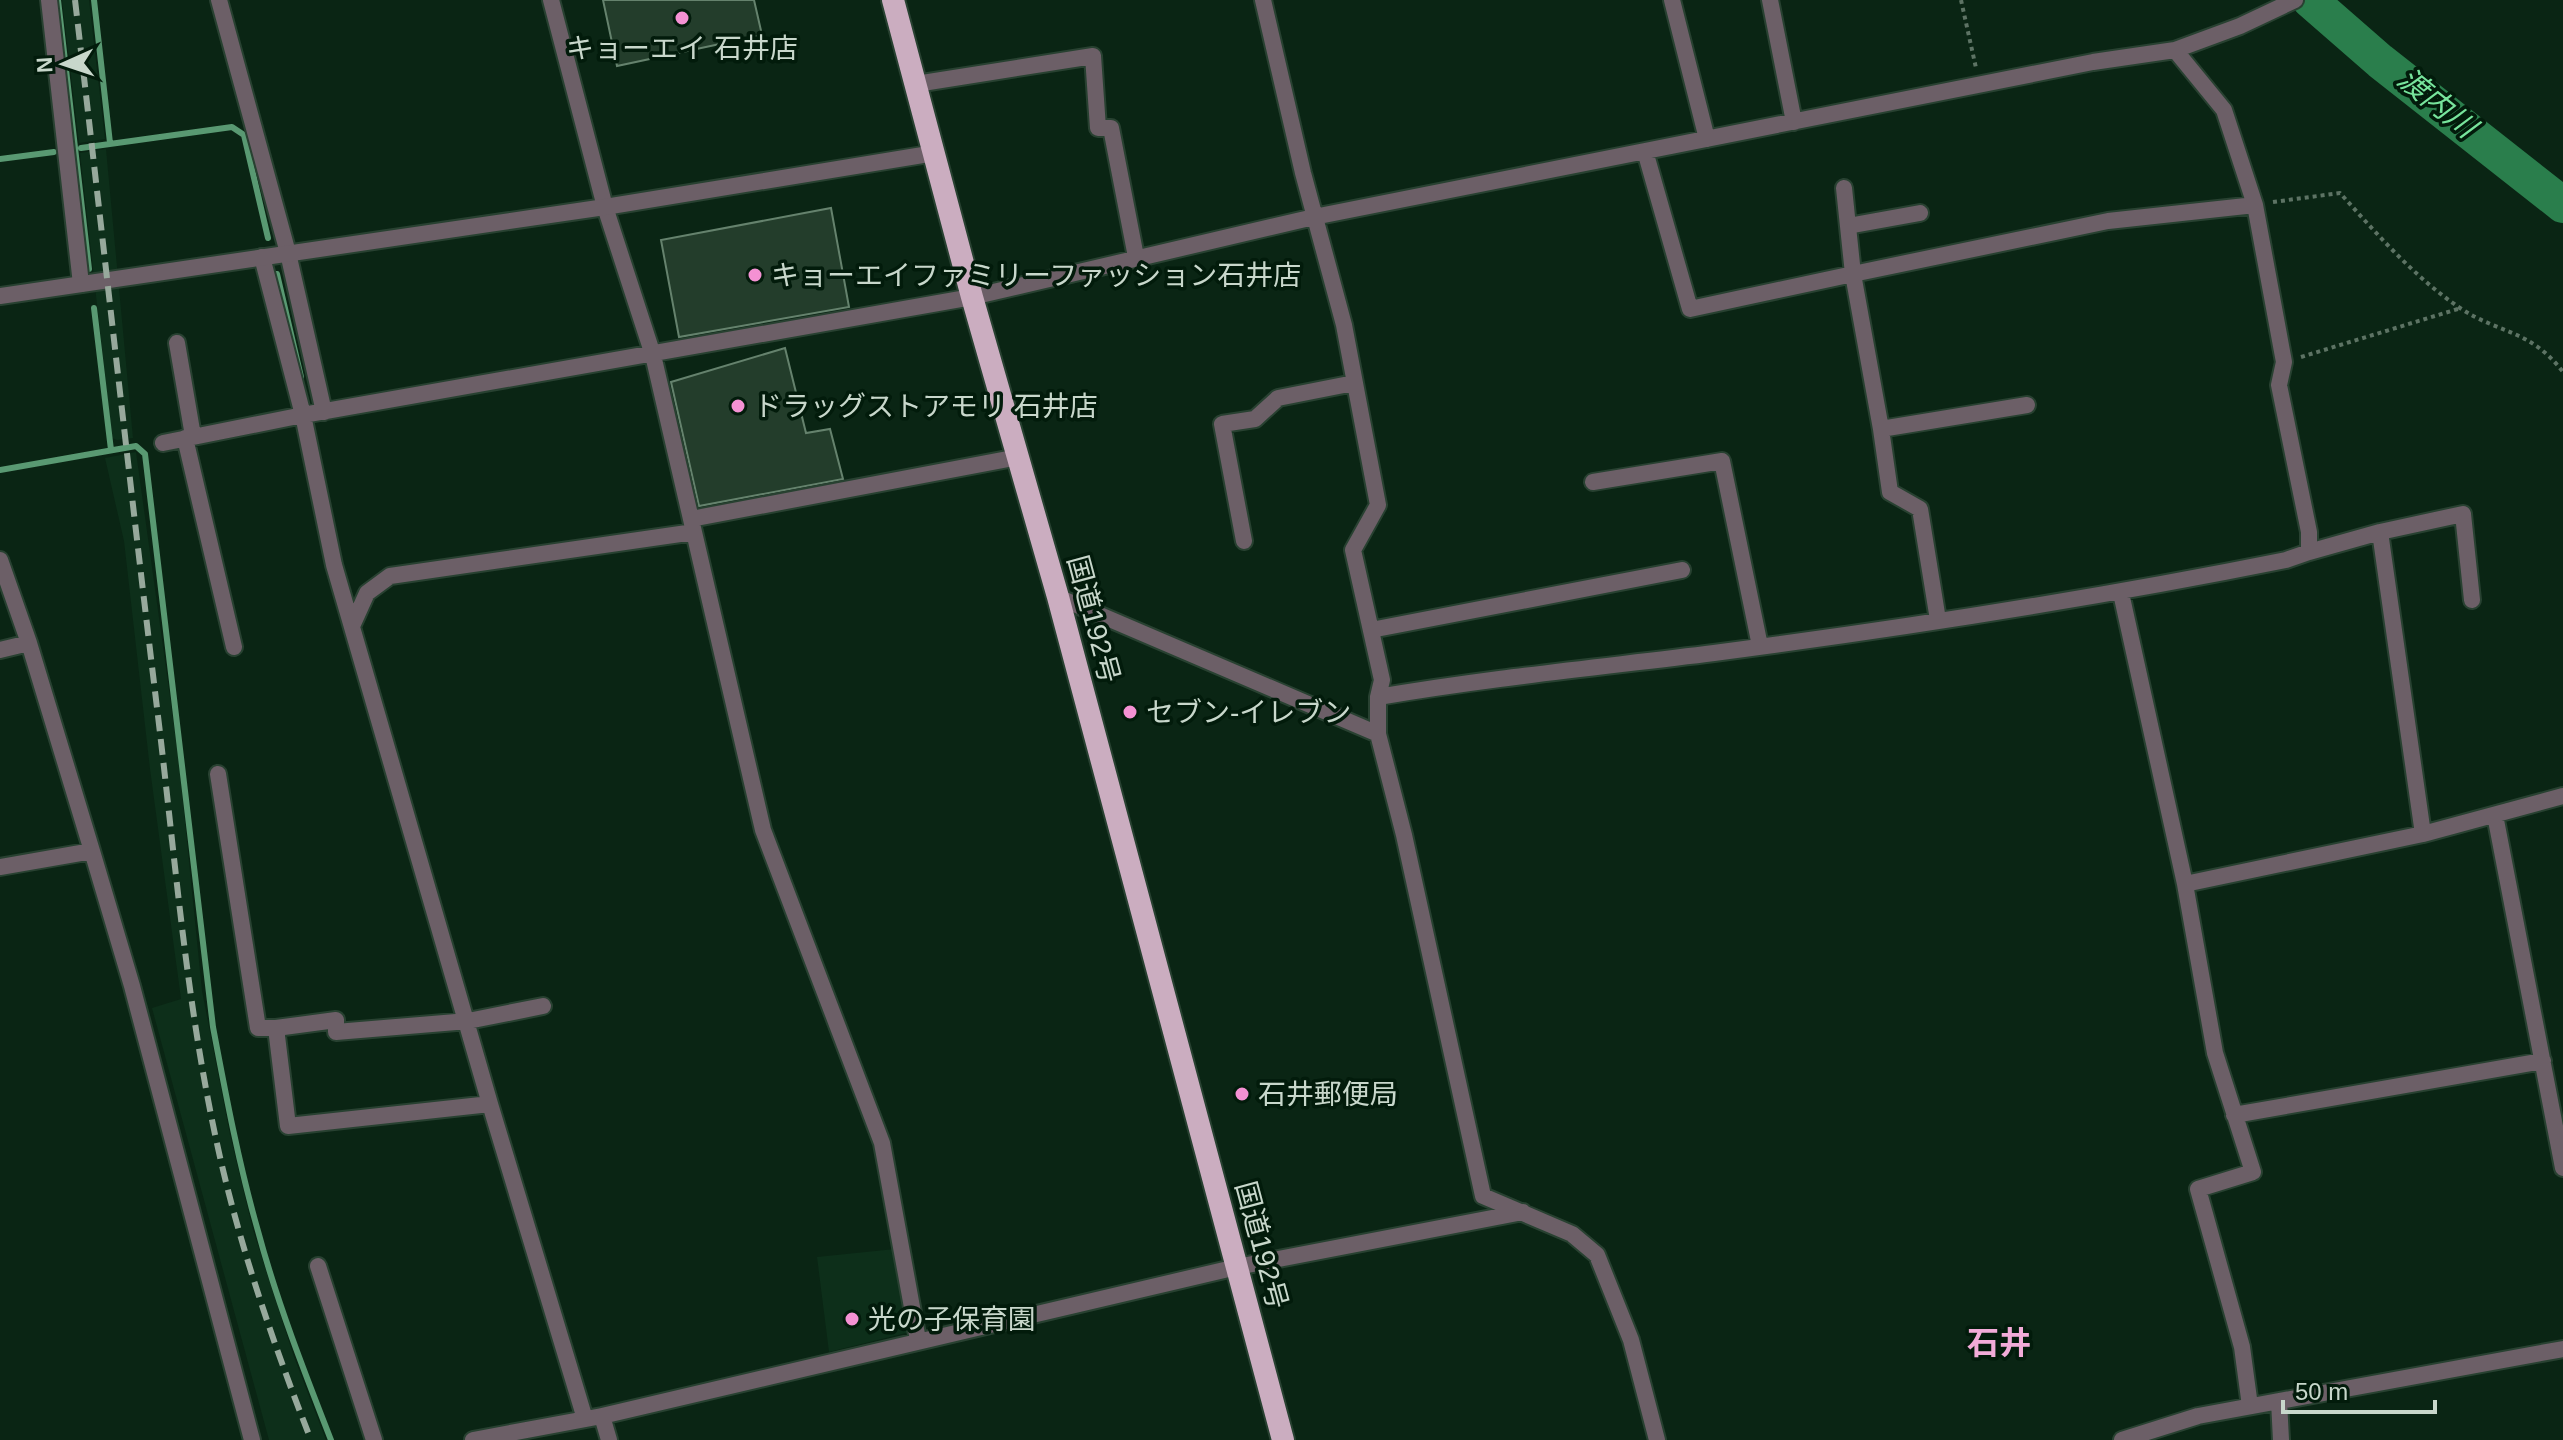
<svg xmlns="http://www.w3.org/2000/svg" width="2563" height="1440" font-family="Arial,'Noto Sans JP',sans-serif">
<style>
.built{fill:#0d2f1a}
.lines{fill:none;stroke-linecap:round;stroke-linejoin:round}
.stream{stroke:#599972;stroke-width:6}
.river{stroke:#2a7e4c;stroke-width:36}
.building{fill:#233d2b;stroke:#65826d;stroke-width:2}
.minor-casing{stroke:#284131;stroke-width:20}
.tertiary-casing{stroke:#284131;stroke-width:20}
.trunk-casing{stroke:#284131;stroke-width:26}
.path{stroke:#5d7364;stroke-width:4;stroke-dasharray:4 4;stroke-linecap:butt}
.minor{stroke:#6c5f67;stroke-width:16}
.tertiary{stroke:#6c5f67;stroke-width:16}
.trunk{stroke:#cbadc0;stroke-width:22}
.rail{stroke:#97a99c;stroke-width:6;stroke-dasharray:16 8;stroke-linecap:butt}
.poi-dot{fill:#f491d3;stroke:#021b0b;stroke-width:3}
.labels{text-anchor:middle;stroke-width:7;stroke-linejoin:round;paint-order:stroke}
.poi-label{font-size:28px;fill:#c8d7cb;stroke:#021b0b;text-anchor:start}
.street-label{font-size:28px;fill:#c8d7cb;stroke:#021b0b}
.water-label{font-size:30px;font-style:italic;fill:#77e49c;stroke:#021b0b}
.quarter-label{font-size:32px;font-weight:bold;fill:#f1abd8;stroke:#021b0b}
</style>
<rect width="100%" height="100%" fill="#0a2514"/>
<!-- built -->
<path class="built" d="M 62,0 L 89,0 L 105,139 L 79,143 Z
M 106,149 L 133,438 L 117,440 L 112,438 L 80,153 Z
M 136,452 L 179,762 L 202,991 L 230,1135 L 253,1230 L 294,1357 L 326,1440 L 269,1440 L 152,1008 L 181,999 L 150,769 L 124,541 L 105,458 Z
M 895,1249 L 910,1332 L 829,1352 L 817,1257 Z"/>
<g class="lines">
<!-- stream -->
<path class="stream" d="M 58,0 L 89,269
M 94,0 L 110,143
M 81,148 L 232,127 L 244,135 L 268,238
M 0,159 L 54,152
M 277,274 L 301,377
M 94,308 L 111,450
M 0,470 L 136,446 L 145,454 L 213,1027 C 226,1096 239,1165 258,1231 C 277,1302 304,1371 331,1440"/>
<!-- river -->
<path class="river" d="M 2310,0 L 2380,61 L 2563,205"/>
</g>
<!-- building -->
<path class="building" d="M 603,0 L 754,0 L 762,35 L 617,66 Z
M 831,208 L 849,307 L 679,337 L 661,240 Z
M 785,348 L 806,433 L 830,429 L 843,479 L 699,506 L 671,382 Z"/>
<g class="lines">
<!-- minor casing -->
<g class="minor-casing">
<path id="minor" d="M 49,0 L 81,284
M 219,0 L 288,253 L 324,412
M 551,0 L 605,207 L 653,355 L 763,830 L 882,1143 L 918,1340
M 1263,0 L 1303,173 L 1344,325 L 1378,505 L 1353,550 L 1382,680 L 1378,697 L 1378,734 L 1404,835 L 1483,1196 L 1572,1234 L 1597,1255 L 1631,1340 L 1657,1440
M 1672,0 L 1707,139
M 1770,0 L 1794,122
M 916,84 L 1093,56 L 1098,128 L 1111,128 L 1136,257
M 1645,151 L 1690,309 L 1853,274 L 1881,429 L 2027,405
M 1844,188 L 1853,274 L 2108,221 L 2255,205
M 1848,226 L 1920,213
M 262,257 L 303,415 L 334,565 L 490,1104 L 585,1419
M 177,343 L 193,436
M 1881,429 L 1890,492 L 1920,509 L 1938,620
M 185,438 L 234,647
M 163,443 L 303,415 L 972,297 L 1314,217 L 2093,62 L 2175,50 L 2240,26 L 2295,0
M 1593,482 L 1722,461 L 1760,646
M 691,519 L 1018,457
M 2380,532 L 2463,514 L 2472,600
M 1244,541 L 1222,424 L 1255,419 L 1278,398 L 1354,383
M 2309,552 L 2380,532 L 2423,834
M 0,560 L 29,643 L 0,650
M 2121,593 L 2185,884 L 2215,1053 L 2253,1172 L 2198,1189 L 2242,1347 L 2250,1406
M 1058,597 L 1378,734
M 353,624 L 367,593 L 390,576 L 694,532
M 1371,630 L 1682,570
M 29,643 L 92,851
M 1378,697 C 1489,678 1602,667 1714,653 C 1905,628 2097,598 2286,560 L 2309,552 L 2309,532 L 2279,385 L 2284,362 L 2255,205 L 2224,110 L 2175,50
M 218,774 L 258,1028 L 276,1028 L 288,1126 L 490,1104
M 2495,815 L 2563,1168
M 0,867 L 92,851 L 132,986 L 252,1440
M 2185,884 L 2423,834 L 2563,796
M 276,1028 L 336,1020 L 336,1032 L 468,1021 L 543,1006
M 2234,1115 L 2543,1061
M 318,1266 L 374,1440
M 2279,1401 L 2281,1440
M 602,1416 L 609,1440
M 473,1440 L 602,1416 L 1237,1267 L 1523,1212
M 2122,1440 L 2198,1416 L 2563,1349"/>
</g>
<!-- tertiary casing -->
<g class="tertiary-casing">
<path id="tertiary" d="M 0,296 L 605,207 L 935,153"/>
</g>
<!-- trunk casing -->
<g class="trunk-casing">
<path id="trunk" d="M 893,0 L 972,297 L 1058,597 L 1283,1440"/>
</g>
<!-- path -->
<path class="path" d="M 1961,0 L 1976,68
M 2273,202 L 2340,193 C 2377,234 2414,277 2460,308 C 2499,334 2530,329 2563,372
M 2301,357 L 2461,308"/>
<!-- minor -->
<use href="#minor" class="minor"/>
<!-- tertiary -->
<use href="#tertiary" class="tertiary"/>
<!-- trunk -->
<use href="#trunk" class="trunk"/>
<!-- rail -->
<path class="rail" d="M 75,0 C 103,239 129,478 158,716 C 175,857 186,1000 216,1139 C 238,1242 273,1343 311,1440"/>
</g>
<!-- markers -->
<g class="poi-dot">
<circle cx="682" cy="18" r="8"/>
<circle cx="755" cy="275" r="8"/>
<circle cx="738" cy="406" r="8"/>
<circle cx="1130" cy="712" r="8"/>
<circle cx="1242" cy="1094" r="8"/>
<circle cx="852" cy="1319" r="8"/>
</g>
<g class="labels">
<!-- poi labels -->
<g class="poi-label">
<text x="682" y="58" text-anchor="middle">キョーエイ 石井店</text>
<text x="771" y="285">キョーエイファミリーファッション石井店</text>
<text x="754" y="416">ドラッグストアモリ 石井店</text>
<text x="1146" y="722">セブン-イレブン</text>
<text x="1258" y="1104">石井郵便局</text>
<text x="868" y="1329">光の子保育園</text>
</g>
<!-- street labels -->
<g class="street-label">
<text transform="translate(1094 619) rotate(75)" y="10">国道192号</text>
<text transform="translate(1262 1245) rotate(75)" y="10">国道192号</text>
</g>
<!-- water labels -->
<g class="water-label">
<text transform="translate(2437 103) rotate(39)" y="10">渡内川</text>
</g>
<!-- quarter labels -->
<g class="quarter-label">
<text x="1999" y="1354">石井</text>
</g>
</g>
<!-- north arrow -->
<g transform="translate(64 64) rotate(267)" stroke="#021b0b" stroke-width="6" paint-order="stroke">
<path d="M0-6L14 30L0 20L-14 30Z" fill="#c8d7cb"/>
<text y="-12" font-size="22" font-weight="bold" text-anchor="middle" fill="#c8d7cb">N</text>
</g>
<!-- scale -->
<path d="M2283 1400v12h152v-12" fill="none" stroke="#c8d7cb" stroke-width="4"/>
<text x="2295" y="1400" font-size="24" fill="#c8d7cb" stroke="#021b0b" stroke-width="6" paint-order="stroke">50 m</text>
</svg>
